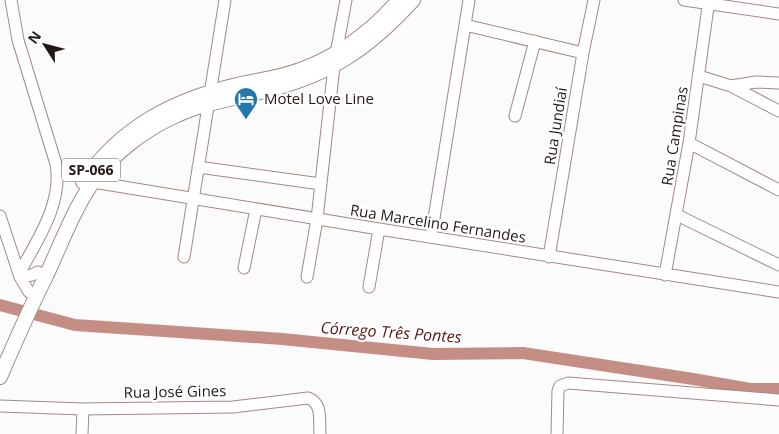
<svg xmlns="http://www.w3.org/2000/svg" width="779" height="434" font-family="'Open Sans',sans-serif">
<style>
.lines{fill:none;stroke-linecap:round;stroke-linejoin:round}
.river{stroke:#c58e85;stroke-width:12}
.minor-casing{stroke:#a58883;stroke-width:13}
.major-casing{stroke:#a58883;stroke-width:16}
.minor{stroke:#fff;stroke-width:11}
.major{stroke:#fff;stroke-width:14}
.labels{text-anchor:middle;stroke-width:4.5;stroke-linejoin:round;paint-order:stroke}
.shield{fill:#fff;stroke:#655d5c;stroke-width:1}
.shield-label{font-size:14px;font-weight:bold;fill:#231816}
.poi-label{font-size:15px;fill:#231816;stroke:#fff;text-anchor:start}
.street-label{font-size:15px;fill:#231816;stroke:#fff}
.water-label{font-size:16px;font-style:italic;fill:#591610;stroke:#fff}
</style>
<rect width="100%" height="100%" fill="#fbfbfb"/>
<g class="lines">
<!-- river -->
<path class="river" d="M 0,305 L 75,325 L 282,339 L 433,354 L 523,353 L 693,379 L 750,389 L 779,389"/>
<!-- minor casing -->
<g class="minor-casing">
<path id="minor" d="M 11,0 L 18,40 L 56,164 C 63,204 37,240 19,274
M 684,0 L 779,14
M 465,25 L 583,53
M 336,54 L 346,0
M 699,76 L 731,86 L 779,111
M 731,86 L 756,82 L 779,83
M 515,116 L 535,41
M 689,143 L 779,190
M 198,167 L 321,184
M 93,182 L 379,229 L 779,292
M 677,215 L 779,265
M 0,216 L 20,277 L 29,292
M 431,237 L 469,0
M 184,257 L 225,0
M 549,257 L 583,53 L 594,0
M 244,268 L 256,209
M 665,275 L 689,143 L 709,0
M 20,277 L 32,275 L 38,272
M 307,277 L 317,219 L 334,66
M 369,287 L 379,229
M 0,406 L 83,409 L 233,407 L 308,398 C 323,403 319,421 320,434
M 82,434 L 83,409
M 557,434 L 558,391 L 560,386 L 568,383 L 779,400"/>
</g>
<!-- major casing -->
<g class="major-casing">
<path id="major" d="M 83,182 C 121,127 173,100 237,85 C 258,80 280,78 300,70 C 339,56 372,31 399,0
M 0,377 C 15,342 30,308 47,274 C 61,244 73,211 92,183 C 112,154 145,129 177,115 C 205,102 238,98 268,90 C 331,74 369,48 413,0"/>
</g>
<!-- minor -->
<use href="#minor" class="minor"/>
<!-- major -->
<use href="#major" class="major"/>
</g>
<!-- icons -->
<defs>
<g id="hotel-pin" transform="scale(1.25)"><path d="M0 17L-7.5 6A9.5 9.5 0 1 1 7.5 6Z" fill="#2278a8" stroke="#fff"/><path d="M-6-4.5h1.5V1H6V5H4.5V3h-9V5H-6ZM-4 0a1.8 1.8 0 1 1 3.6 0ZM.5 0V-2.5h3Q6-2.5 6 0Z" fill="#fff"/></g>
</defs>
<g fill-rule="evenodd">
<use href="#hotel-pin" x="246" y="99"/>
</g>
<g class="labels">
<!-- shield labels -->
<rect class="shield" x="62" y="158.5" width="58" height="23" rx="4"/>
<g class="shield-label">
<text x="91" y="175">SP-066</text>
</g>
<!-- poi labels -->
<g class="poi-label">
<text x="264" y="104">Motel Love Line</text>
</g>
<!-- street labels -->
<g class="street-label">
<text transform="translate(556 126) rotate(-81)" y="5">Rua Jundiaí</text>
<text transform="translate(675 136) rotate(-81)" y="5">Rua Campinas</text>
<text transform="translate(438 224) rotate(9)" y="5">Rua Marcelino Fernandes</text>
<text transform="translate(175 392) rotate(-1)" y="5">Rua José Gines</text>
</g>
<!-- water labels -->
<g class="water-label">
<text transform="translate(391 332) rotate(4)" y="6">Córrego Três Pontes</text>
</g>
</g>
<!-- north arrow -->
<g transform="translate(45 45) rotate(306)" stroke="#ffffff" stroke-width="4" paint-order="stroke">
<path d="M0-4L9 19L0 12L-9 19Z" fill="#231816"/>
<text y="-8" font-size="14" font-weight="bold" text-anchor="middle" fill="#231816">N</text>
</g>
</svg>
